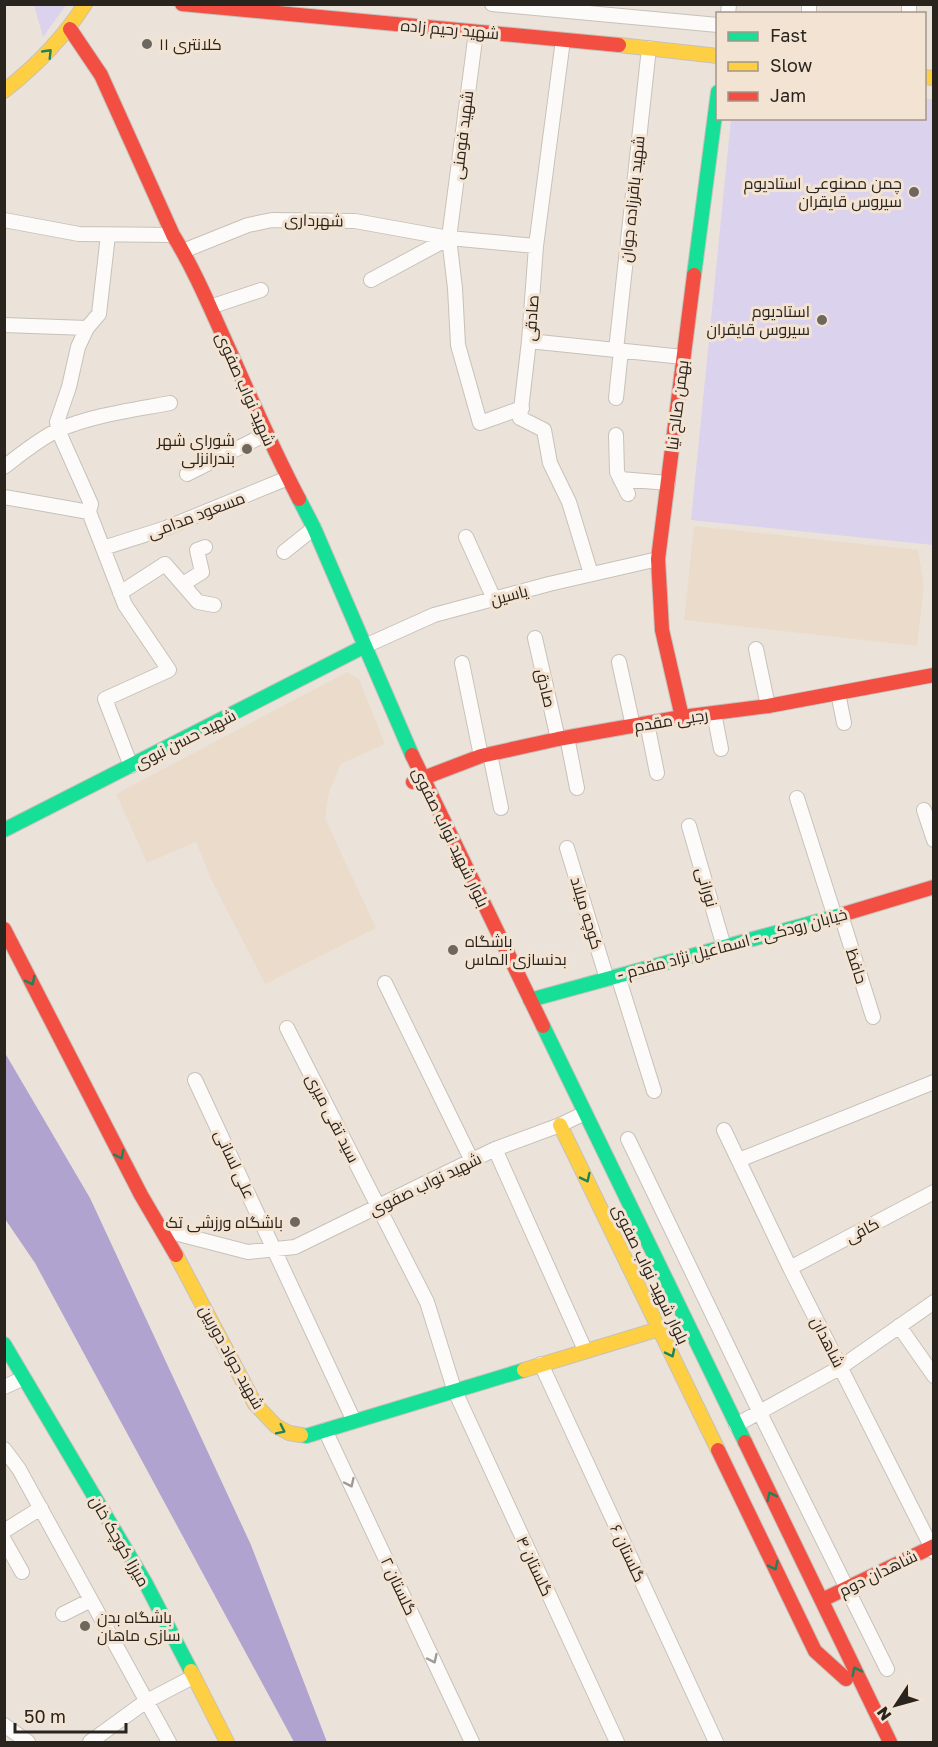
<svg xmlns="http://www.w3.org/2000/svg" width="938" height="1747" font-family="'Golos Text',Cairo,sans-serif">
<style>
.built{fill:#ebdbcb}
.green{fill:#dbd2ee}
.water{fill:#b0a3d0}
.lines{fill:none;stroke-linecap:round;stroke-linejoin:round}
.street-casing{stroke:#c7c1ba;stroke-width:16}
.fast-casing{stroke:#c7c1ba;stroke-width:16}
.slow-casing{stroke:#c7c1ba;stroke-width:16}
.jam-casing{stroke:#c7c1ba;stroke-width:16}
.street{stroke:#fcfbf9;stroke-width:14}
.fast{stroke:#16e098;stroke-width:14}
.slow{stroke:#ffcf43;stroke-width:14}
.jam{stroke:#f24e42;stroke-width:14}
.oneway{stroke:#20825b}
.oneway2{stroke:#9e9a96}
.poi-dot{fill:#6e6760;stroke:#f3e3d2;stroke-width:2}
.labels{text-anchor:middle;stroke-width:6;stroke-linejoin:round;paint-order:stroke}
.street-label{font-size:16px;fill:#2a241e;stroke:#f3e3d2}
.poi-label{font-size:16px;fill:#2a241e;stroke:#f3e3d2;text-anchor:end}
</style>
<rect width="100%" height="100%" fill="#ebe3da"/>
<!-- built -->
<path class="built" d="M 694,526 L 918,550 L 924,586 L 917,646 L 684,620 Z
M 347,672 L 359,679 L 385,744 L 341,764 L 329,792 L 325,818 L 376,928 L 265,984 L 211,879 L 196,842 L 147,863 L 116,794 Z"/>
<!-- green -->
<path class="green" d="M 34,5 L 66,5 L 43,37 Z
M 925,99 L 934,99 L 933,545 L 691,520 L 731,119 L 924,118 Z"/>
<!-- water -->
<path class="water" d="M 5,1053 L 90,1198 L 251,1545 L 327,1742 L 294,1742 L 35,1263 L 5,1219 Z"/>
<g class="lines">
<!-- street casing -->
<g class="street-casing">
<path id="street" d="M 492,4 L 718,25
M 809,4 L 809,14
M 909,4 L 909,14
M 728,14 L 729,4
M 476,32 L 449,238 L 455,288 L 458,345 L 480,423 L 522,408
M 563,40 L 536,246 L 529,341 L 520,418 L 544,430 L 550,463 L 569,502 L 591,574
M 4,220 L 79,234 L 173,235
M 108,235 L 99,314 L 87,328 L 78,347 L 69,387 L 57,422 L 58,430 L 91,504 L 89,512 L 125,605 L 169,670 L 105,699 L 131,766
M 183,251 L 248,225 L 272,220 L 355,221 L 449,238 L 536,246
M 371,280 L 449,238
M 210,307 L 261,290
M 4,325 L 87,328
M 529,341 L 683,357
M 616,350 L 649,48
M 616,398 L 621,350
M 616,435 L 617,472 L 628,494
M 4,467 C 21,454 39,439 58,430 C 93,415 133,410 170,403
M 187,474 L 266,434
M 620,479 L 668,483
M 4,497 L 89,512
M 466,537 L 494,599
M 103,548 L 166,528 L 288,478
M 284,552 L 314,528
M 183,584 L 202,572 L 197,550 L 205,547
M 120,593 L 165,564 L 198,602 L 214,605
M 535,638 L 558,739
M 365,646 L 434,615 L 549,584 L 658,559
M 756,649 L 768,706
M 619,662 L 633,726
M 462,663 L 481,756
M 838,693 L 844,723
M 714,713 L 721,749
M 647,723 L 657,773
M 567,737 L 577,788
M 490,754 L 501,808
M 797,798 L 835,917
M 924,810 L 934,840
M 689,826 L 724,947
M 567,848 L 607,979
M 841,915 L 873,1017
M 618,976 L 654,1091
M 385,983 L 472,1161
M 287,1028 L 427,1302 L 454,1389 L 617,1742
M 195,1080 L 354,1421
M 724,1130 L 790,1268 L 934,1552
M 628,1139 L 760,1413 L 887,1669
M 495,1149 L 585,1350
M 739,1160 L 934,1082
M 163,1230 L 248,1252 L 295,1247 L 495,1149 L 560,1125 L 585,1113
M 790,1268 L 934,1192
M 899,1326 L 934,1376
M 541,1364 L 716,1742
M 4,1387 L 24,1378
M 736,1425 L 841,1367 L 934,1302
M 325,1430 L 472,1742
M 4,1449 L 19,1469 L 169,1742
M 4,1531 L 41,1508
M 4,1540 L 22,1572
M 63,1614 L 91,1600
M 4,1725 L 28,1742
M 90,1742 L 145,1702 L 193,1677"/>
</g>
<!-- fast casing -->
<g class="fast-casing">
<path id="fast" d="M 694,275 L 718,92
M 299,499 L 314,528 L 412,755
M 4,830 L 365,646
M 530,1000 L 844,914
M 543,1026 L 745,1442
M 4,1344 L 145,1582 L 191,1671
M 301,1435 L 306,1436 L 524,1370"/>
</g>
<!-- slow casing -->
<g class="slow-casing">
<path id="slow" d="M 619,45 L 718,56
M 924,77 L 934,78
M 4,91 C 36,66 63,39 85,4
M 560,1125 L 718,1450
M 176,1255 L 255,1404 L 276,1426 L 289,1433 L 301,1435
M 524,1370 L 659,1329
M 191,1671 L 227,1742"/>
</g>
<!-- jam casing -->
<g class="jam-casing">
<path id="jam" d="M 182,4 L 619,45
M 70,29 L 101,75 L 173,235 C 197,274 214,317 233,358 C 254,406 275,453 299,499
M 682,717 L 662,630 L 658,559 L 694,275
M 412,755 L 543,1026
M 413,782 L 481,756 L 558,739 L 682,717 L 768,706 L 934,675
M 844,914 L 934,887
M 4,929 L 141,1195 L 176,1255
M 745,1442 L 890,1742
M 718,1450 L 815,1651 L 846,1679
M 822,1600 L 934,1546"/>
</g>
<!-- street -->
<use href="#street" class="street"/>
<!-- fast -->
<use href="#fast" class="fast"/>
<!-- slow -->
<use href="#slow" class="slow"/>
<!-- jam -->
<use href="#jam" class="jam"/>
</g>
<!-- one-way arrows -->
<defs><path id="oneway-chevron" d="M-2-3.5L2.5 0L-2 3.5" fill="none" stroke-width="1.6" stroke-linecap="round" stroke-linejoin="round" transform="scale(1.5)"/></defs>
<g class="oneway">
<use href="#oneway-chevron" transform="translate(48 53) rotate(-46)"/>
<use href="#oneway-chevron" transform="translate(31 981) rotate(63)"/>
<use href="#oneway-chevron" transform="translate(120 1155) rotate(63)"/>
<use href="#oneway-chevron" transform="translate(586 1178) rotate(64)"/>
<use href="#oneway-chevron" transform="translate(671 1353) rotate(64)"/>
<use href="#oneway-chevron" transform="translate(281 1430) rotate(26)"/>
<use href="#oneway-chevron" transform="translate(771 1496) rotate(-116)"/>
<use href="#oneway-chevron" transform="translate(774 1566) rotate(64)"/>
<use href="#oneway-chevron" transform="translate(856 1671) rotate(-116)"/>
</g>
<g class="oneway2">
<use href="#oneway-chevron" transform="translate(350 1483) rotate(65)"/>
<use href="#oneway-chevron" transform="translate(433 1659) rotate(65)"/>
</g>
<!-- markers -->
<g class="poi-dot">
<circle cx="147" cy="44" r="6"/>
<circle cx="914" cy="192" r="6"/>
<circle cx="822" cy="320" r="6"/>
<circle cx="247" cy="449" r="6"/>
<circle cx="453" cy="950" r="6"/>
<circle cx="295" cy="1222" r="6"/>
<circle cx="85" cy="1626" r="6"/>
</g>
<g class="labels">
<!-- street labels -->
<g class="street-label">
<text transform="translate(450 29) rotate(5)" y="6">شهید رحیم زاده</text>
<text transform="translate(462 135) rotate(-83)" y="6">شهید فومنی</text>
<text transform="translate(632 199) rotate(-84)" y="6">شهید باقرزاده جوان</text>
<text transform="translate(314 220) rotate(1)" y="6">شهرداری</text>
<text transform="translate(531 318) rotate(-86)" y="6">صادقی</text>
<text transform="translate(246 389) rotate(66)" y="6">شهید نواب صفوی</text>
<text transform="translate(677 405) rotate(-83)" y="6">بهمن صالح نیا</text>
<text transform="translate(196 515) rotate(-21)" y="6">مسعود مدامی</text>
<text transform="translate(509 595) rotate(-15)" y="6">یاسین</text>
<text transform="translate(546 688) rotate(77)" y="6">صادق</text>
<text transform="translate(671 720) rotate(-9)" y="6">رجبی مقدم</text>
<text transform="translate(185 739) rotate(-27)" y="6">شهید حسن نبوی</text>
<text transform="translate(451 837) rotate(64)" y="6">بلوار شهید نواب صفوی</text>
<text transform="translate(707 887) rotate(74)" y="6">نورانی</text>
<text transform="translate(587 913) rotate(73)" y="6">کوچه میلاد</text>
<text transform="translate(732 944) rotate(-15)" y="6">- خیابان رودکی - اسماعیل نژاد مقدم</text>
<text transform="translate(857 966) rotate(72)" y="6">حافظ</text>
<text transform="translate(333 1118) rotate(63)" y="6">سید تقی میری</text>
<text transform="translate(235 1164) rotate(65)" y="6">علی لسانی</text>
<text transform="translate(425 1184) rotate(-26)" y="6">شهید نواب صفوی</text>
<text transform="translate(862 1230) rotate(-28)" y="6">کافی</text>
<text transform="translate(651 1274) rotate(64)" y="6">بلوار شهید نواب صفوی</text>
<text transform="translate(828 1342) rotate(63)" y="6">شاهدان</text>
<text transform="translate(232 1357) rotate(61)" y="6">شهید جواد دوربین</text>
<text transform="translate(120 1541) rotate(60)" y="6">میرزا کوچک خان</text>
<text transform="translate(628 1553) rotate(65)" y="6">گلستان ۶</text>
<text transform="translate(535 1566) rotate(65)" y="6">گلستان ۴</text>
<text transform="translate(878 1573) rotate(-26)" y="6">شاهدان دوم</text>
<text transform="translate(399 1586) rotate(65)" y="6">گلستان ۲</text>
</g>
<!-- poi labels -->
<g class="poi-label">
<text x="159" y="50" text-anchor="start">کلانتری ۱۱</text>
<text x="902" y="189">چمن مصنوعی استادیوم<tspan x="902" dy="18">سیروس قایقران</tspan></text>
<text x="810" y="317">استادیوم<tspan x="810" dy="18">سیروس قایقران</tspan></text>
<text x="235" y="446">شورای شهر<tspan x="235" dy="18">بندرانزلی</tspan></text>
<text x="465" y="947" text-anchor="start">باشگاه<tspan x="465" dy="18">بدنسازی الماس</tspan></text>
<text x="283" y="1228">باشگاه ورزشی تک</text>
<text x="97" y="1623" text-anchor="start">باشگاه بدن<tspan x="97" dy="18">سازی ماهان</tspan></text>
</g>
</g>
<!-- border -->
<rect width="938" height="1747" fill="none" stroke="#2a241e" stroke-width="12"/>
<!-- legend -->
<rect x="716" y="12" width="210" height="108" fill="#f3e3d2" stroke="#a3978a" stroke-width="1.5"/>
<rect x="728" y="32" width="30" height="9" fill="#16e098" stroke="#a3978a" stroke-width="1.5"/>
<text x="770" y="42" font-size="18" fill="#2a241e">Fast</text>
<rect x="728" y="62" width="30" height="9" fill="#ffcf43" stroke="#a3978a" stroke-width="1.5"/>
<text x="770" y="72" font-size="18" fill="#2a241e">Slow</text>
<rect x="728" y="92" width="30" height="9" fill="#f24e42" stroke="#a3978a" stroke-width="1.5"/>
<text x="770" y="102" font-size="18" fill="#2a241e">Jam</text>
<!-- north arrow -->
<g transform="translate(896 1705) rotate(234)" stroke="#f3e3d2" stroke-width="4.5" paint-order="stroke">
<path d="M0-4.5L10 22L0 15L-10 22Z" fill="#2a241e"/>
<text y="-9" font-size="16" font-weight="bold" text-anchor="middle" fill="#2a241e">N</text>
</g>
<!-- scale -->
<path d="M15 1723v9h111v-9" fill="none" stroke="#2a241e" stroke-width="3"/>
<text x="24" y="1723" font-size="18" fill="#2a241e" stroke="#f3e3d2" stroke-width="4.5" paint-order="stroke">50 m</text>
</svg>
